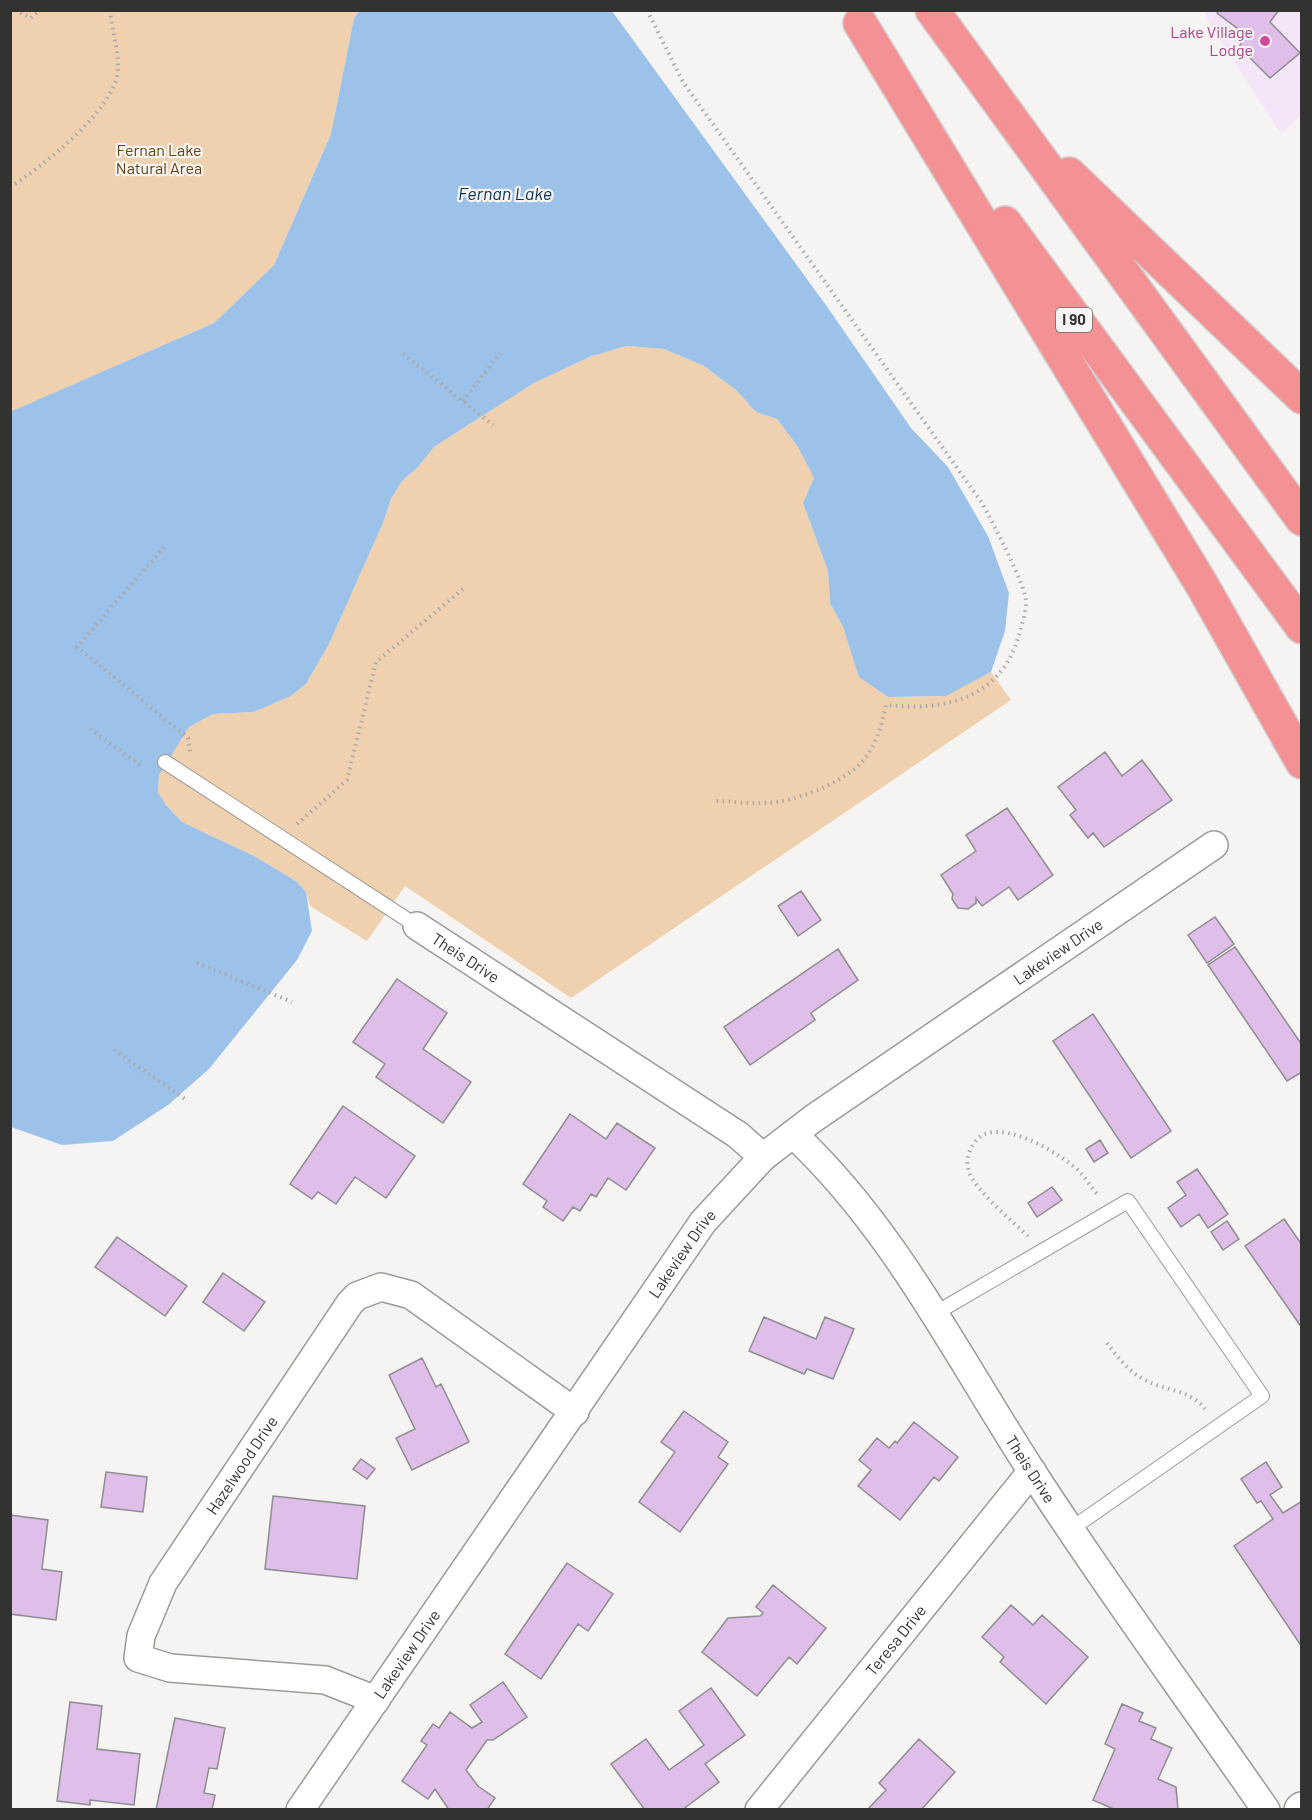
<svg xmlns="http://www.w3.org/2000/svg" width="1312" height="1820" font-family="Barlow,sans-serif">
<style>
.commercial{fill:#f4e5f8}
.green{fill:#f0d1af}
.water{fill:#9dc2ea}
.building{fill:#dfbeea;stroke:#8e8d8f;stroke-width:1.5}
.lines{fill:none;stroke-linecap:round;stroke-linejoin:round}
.service-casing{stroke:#9c9a97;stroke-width:16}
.minor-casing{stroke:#9c9a97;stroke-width:30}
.tertiary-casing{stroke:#9c9a97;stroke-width:36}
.motorway-casing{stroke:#d2d2d2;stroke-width:36}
.path{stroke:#aaa9a7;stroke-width:4;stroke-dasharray:1.5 4.5;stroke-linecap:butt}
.service{stroke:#fff;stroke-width:14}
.minor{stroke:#fff;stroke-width:27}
.tertiary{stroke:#fff;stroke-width:33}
.motorway{stroke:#f39195;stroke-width:33}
.hotel-dot{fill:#d1479c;stroke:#f6f4f2;stroke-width:2}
.labels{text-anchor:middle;stroke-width:4.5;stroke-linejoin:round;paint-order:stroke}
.shield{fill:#f6f4f2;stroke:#6d6c6b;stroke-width:1.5}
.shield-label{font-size:15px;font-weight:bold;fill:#323231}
.hotel-label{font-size:16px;fill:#b23c85;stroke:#f6f4f2;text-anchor:end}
.park-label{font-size:16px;fill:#65410f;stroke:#f6f4f2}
.street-label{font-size:16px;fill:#323231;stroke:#f6f4f2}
.water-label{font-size:18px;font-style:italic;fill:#0a3358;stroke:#f6f4f2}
</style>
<rect width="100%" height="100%" fill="#f6f4f2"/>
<!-- commercial -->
<path class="commercial" d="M 1204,11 L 1301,11 L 1301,115 L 1281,134 L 1207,20 Z"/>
<!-- green -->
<path class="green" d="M 11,11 L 359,11 L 354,18 L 331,134 L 274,265 L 214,323 L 11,412 Z
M 627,346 L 664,349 L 704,366 L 736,390 L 756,412 L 777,419 L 798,447 L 814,478 L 803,503 L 828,571 L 830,603 L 843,627 L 860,677 L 888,697 L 945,696 L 991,672 L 1011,700 L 571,998 L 405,886 L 367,941 L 310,906 L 306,892 L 296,881 L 254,856 L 182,822 L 166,805 L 158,792 L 159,775 L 165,762 L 189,727 L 213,714 L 254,712 L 291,696 L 306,684 L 329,644 L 383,523 L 391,499 L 402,481 L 418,467 L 434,447 L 534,383 L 592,356 Z"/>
<!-- water -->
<path class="water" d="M 359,11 L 612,11 L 828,308 L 911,428 L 948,467 L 988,536 L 1009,593 L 1005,631 L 991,672 L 946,696 L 888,697 L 859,677 L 843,627 L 830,603 L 828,571 L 803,503 L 814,478 L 798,447 L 777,419 L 756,412 L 736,390 L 704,366 L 664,349 L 627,346 L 592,356 L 534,383 L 434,447 L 418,467 L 402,481 L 391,499 L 383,523 L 329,644 L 306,684 L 291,696 L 254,712 L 213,714 L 189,727 L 159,775 L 158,792 L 166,805 L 182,822 L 254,856 L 296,881 L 306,892 L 312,931 L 297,960 L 209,1069 L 168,1105 L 113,1141 L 62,1145 L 11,1127 L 10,412 L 214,323 L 274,265 L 331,134 L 354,18 Z"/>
<!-- building -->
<path class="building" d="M 1219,10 L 1279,10 L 1270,22 L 1300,53 L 1270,78 L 1239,47 L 1246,35 L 1217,13 Z
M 1105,752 L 1122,776 L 1142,760 L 1172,800 L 1104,847 L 1093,833 L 1088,838 L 1070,815 L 1076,810 L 1058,787 Z
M 1007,808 L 1053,875 L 1018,900 L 1009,887 L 982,906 L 976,898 L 976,903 L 968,909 L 958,908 L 952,899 L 953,894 L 941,875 L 976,851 L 966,835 Z
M 801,891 L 821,920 L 798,936 L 778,906 Z
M 1215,917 L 1234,944 L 1207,963 L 1188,935 Z
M 1235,947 L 1302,1045 L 1302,1072 L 1287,1081 L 1208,965 Z
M 838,949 L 858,980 L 811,1013 L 815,1020 L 750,1065 L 724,1027 Z
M 397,979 L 447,1013 L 423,1049 L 471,1082 L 443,1123 L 376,1077 L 385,1064 L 353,1042 Z
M 1093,1014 L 1171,1131 L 1131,1158 L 1053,1041 Z
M 343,1106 L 415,1156 L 386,1198 L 355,1177 L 336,1204 L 318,1192 L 312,1199 L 290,1184 Z
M 570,1114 L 606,1139 L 617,1123 L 655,1148 L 626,1190 L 608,1178 L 596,1197 L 591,1194 L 580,1211 L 573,1207 L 563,1221 L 543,1207 L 547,1201 L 523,1184 Z
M 1100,1140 L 1108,1153 L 1094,1162 L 1086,1149 Z
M 1197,1169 L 1228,1214 L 1208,1228 L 1199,1214 L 1181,1227 L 1168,1208 L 1186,1195 L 1177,1182 Z
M 1052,1187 L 1062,1200 L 1037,1217 L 1028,1203 Z
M 1284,1219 L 1302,1245 L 1302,1328 L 1245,1246 Z
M 1227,1221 L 1239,1239 L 1223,1250 L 1211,1232 Z
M 117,1237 L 187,1286 L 165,1316 L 95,1267 Z
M 223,1273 L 265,1302 L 244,1331 L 203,1302 Z
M 764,1317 L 816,1339 L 825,1317 L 854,1329 L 833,1379 L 807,1369 L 804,1374 L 749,1351 Z
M 422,1358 L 436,1387 L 441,1384 L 469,1442 L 412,1470 L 396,1438 L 415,1429 L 389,1375 Z
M 684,1411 L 728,1442 L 718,1457 L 728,1464 L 680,1532 L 639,1502 L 675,1452 L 661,1442 Z
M 914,1422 L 958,1457 L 939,1481 L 934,1477 L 900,1520 L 858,1486 L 871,1470 L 859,1460 L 877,1438 L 889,1448 L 895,1441 L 897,1443 Z
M 361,1459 L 375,1469 L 367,1479 L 353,1469 Z
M 1266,1462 L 1282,1487 L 1270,1495 L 1283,1513 L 1302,1501 L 1302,1647 L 1234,1546 L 1273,1519 L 1261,1501 L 1257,1503 L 1241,1479 Z
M 106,1472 L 147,1477 L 143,1512 L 101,1507 Z
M 273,1496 L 365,1506 L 357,1579 L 265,1569 Z
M 10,1515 L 48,1520 L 42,1569 L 62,1572 L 56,1620 L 10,1614 Z
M 567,1563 L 613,1594 L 588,1631 L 578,1624 L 541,1679 L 505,1654 Z
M 773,1585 L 826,1628 L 797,1664 L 789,1657 L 757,1696 L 702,1652 L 728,1618 L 760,1616 L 763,1613 L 756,1607 Z
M 1011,1605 L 1033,1625 L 1042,1615 L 1088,1657 L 1046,1704 L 1000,1662 L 1004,1657 L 982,1637 Z
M 503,1682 L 527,1717 L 493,1740 L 487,1740 L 466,1770 L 478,1786 L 495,1798 L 487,1810 L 449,1810 L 435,1789 L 428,1799 L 402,1781 L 427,1745 L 421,1741 L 433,1724 L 439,1728 L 450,1712 L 472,1728 L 482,1722 L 470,1705 Z
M 711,1688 L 745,1735 L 705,1764 L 719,1782 L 682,1810 L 645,1810 L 611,1764 L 646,1739 L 669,1770 L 704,1745 L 679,1711 Z
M 70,1702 L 102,1706 L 97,1749 L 140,1754 L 134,1805 L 90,1800 L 90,1805 L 57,1801 Z
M 1122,1704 L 1143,1713 L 1139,1721 L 1156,1728 L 1151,1739 L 1172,1748 L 1158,1779 L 1176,1787 L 1178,1810 L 1116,1810 L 1093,1800 L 1115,1749 L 1105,1744 Z
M 175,1718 L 225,1728 L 217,1769 L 209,1768 L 204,1793 L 215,1795 L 212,1810 L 156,1810 Z
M 919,1739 L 955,1772 L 921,1810 L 867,1810 L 886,1790 L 879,1783 Z"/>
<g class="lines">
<!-- service casing -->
<g class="service-casing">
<path id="service" d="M 165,762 L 417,926
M 934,1314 L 1128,1201 L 1262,1396 L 1071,1529"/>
</g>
<!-- minor casing -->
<g class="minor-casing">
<g id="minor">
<path id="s1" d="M 417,926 L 738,1135 L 763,1157"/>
<path id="s2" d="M 793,1134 C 894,1228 957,1356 1031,1470 C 1105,1585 1188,1697 1266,1810"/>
<path id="s3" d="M 376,1700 L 325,1680 L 170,1668 L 138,1658 L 141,1636 L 163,1583 L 350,1303 L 357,1296 L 381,1287 L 411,1295 L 575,1412"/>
<path id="s4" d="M 300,1810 L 703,1222 L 763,1157 L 814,1118 L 1214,845"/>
<path id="s5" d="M 759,1810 L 1032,1471"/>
</g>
</g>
<!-- tertiary casing -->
<g class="tertiary-casing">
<path id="tertiary" d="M 1301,1810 L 1302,1809"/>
</g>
<!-- motorway casing -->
<g class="motorway-casing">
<path id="motorway" d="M 932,10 L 1302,519
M 860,23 L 1202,585 L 1302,762
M 1069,174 L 1302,397
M 1005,223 L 1302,627"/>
</g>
<!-- path -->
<path class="path" d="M 15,10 L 31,18 L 40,10
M 647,10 L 683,82 L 982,503 C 992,522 1027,586 1026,604 C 1026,613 1022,623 1020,631 C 1004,697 947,712 886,705 C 882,723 878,741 866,757 C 849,781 796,802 766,803 C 749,804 732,801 715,801
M 10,187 C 42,167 115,110 118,70 C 119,52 112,29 110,10
M 403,354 L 493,425
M 463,401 L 500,353
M 164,547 L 77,647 L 188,738 L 190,752
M 90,729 L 143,767
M 297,824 L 347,780 L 376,662 L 463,589
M 197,963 L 292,1002
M 114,1050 L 185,1099
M 1028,1236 C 1013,1222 975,1190 969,1172 C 965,1160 969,1150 975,1142 C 995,1113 1062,1154 1080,1172 C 1086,1179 1091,1187 1097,1194
M 1107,1343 C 1118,1358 1130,1373 1147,1381 C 1167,1391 1191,1390 1205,1409"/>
<!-- service -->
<use href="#service" class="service"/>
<!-- minor -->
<use href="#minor" class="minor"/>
<!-- tertiary -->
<use href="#tertiary" class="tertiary"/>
<!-- motorway -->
<use href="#motorway" class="motorway"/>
</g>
<!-- markers -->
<circle class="hotel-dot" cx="1265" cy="41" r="6"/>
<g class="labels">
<!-- shield labels -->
<rect class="shield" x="1056" y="308" width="36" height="24" rx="4.5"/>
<g class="shield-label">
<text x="1074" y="325">I 90</text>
</g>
<!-- hotel labels -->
<g class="hotel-label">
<text x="1253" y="38">Lake Village<tspan x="1253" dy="18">Lodge</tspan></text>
</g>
<!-- park labels -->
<g class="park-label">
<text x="159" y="156">Fernan Lake<tspan x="159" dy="18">Natural Area</tspan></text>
</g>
<!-- street labels -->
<g class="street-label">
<text dy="6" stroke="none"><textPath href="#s4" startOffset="1161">Lakeview Drive</textPath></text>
<text dy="6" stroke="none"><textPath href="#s1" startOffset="58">Theis Drive</textPath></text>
<text dy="6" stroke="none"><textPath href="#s4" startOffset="675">Lakeview Drive</textPath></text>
<text dy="6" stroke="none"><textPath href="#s3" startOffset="465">Hazelwood Drive</textPath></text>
<text dy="6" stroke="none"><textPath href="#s2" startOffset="412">Theis Drive</textPath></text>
<text dy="6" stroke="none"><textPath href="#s5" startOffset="218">Teresa Drive</textPath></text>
<text dy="6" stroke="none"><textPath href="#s4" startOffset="189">Lakeview Drive</textPath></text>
</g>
<!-- water labels -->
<g class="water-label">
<text x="505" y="200">Fernan Lake</text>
</g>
</g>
<!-- border -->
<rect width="1312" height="1820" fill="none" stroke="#323231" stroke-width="24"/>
</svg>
